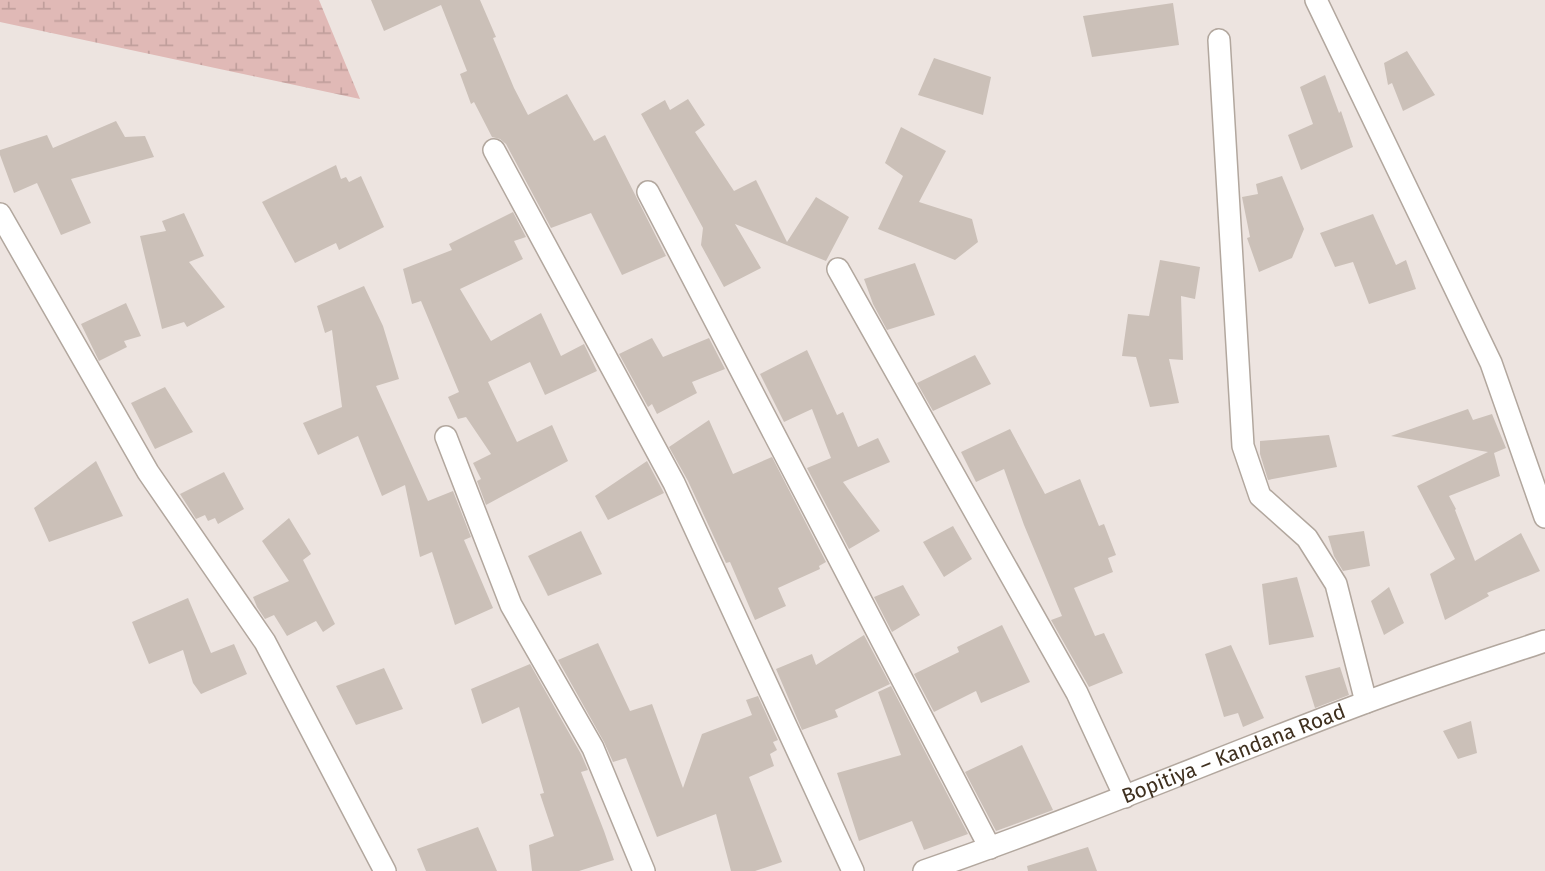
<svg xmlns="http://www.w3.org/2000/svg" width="1545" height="871" font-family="'Fira Sans',sans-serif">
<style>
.wetland{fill:url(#wetland-marsh)}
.building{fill:#cbc0b8}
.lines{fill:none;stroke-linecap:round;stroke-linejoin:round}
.minor-casing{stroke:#b2a79e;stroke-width:24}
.tertiary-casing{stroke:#b2a79e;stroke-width:24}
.minor{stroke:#fff;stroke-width:21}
.tertiary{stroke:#fff;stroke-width:21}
.labels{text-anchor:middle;stroke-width:6;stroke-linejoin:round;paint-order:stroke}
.street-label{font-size:21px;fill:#3f301f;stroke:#f9f3f1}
</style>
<defs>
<pattern id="wetland-marsh" width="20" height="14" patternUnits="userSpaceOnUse" patternTransform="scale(1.75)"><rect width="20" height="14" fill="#e0b9b6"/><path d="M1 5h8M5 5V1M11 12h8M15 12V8" fill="none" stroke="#c19f9c"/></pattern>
</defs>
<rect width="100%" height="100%" fill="#ede4e0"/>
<!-- wetland -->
<path class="wetland" d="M 0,0 L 319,0 L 360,99 L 0,22 Z"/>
<!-- building -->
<path class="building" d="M 371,0 L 480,0 L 496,37 L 493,38 L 514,88 L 528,115 L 567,94 L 594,141 L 605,135 L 666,256 L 622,275 L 591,213 L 551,228 L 506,144 L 500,139 L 492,137 L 474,102 L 471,104 L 460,74 L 467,71 L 441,5 L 384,31 Z
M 1173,3 L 1179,45 L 1092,57 L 1083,16 Z
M 1407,51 L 1435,95 L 1403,111 L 1392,83 L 1388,85 L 1384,63 Z
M 934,58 L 991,77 L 983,115 L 918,95 Z
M 1325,75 L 1339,113 L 1341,111 L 1353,147 L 1301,170 L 1288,135 L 1313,124 L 1300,87 Z
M 688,99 L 705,125 L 695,132 L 734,191 L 756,180 L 787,242 L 816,197 L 849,217 L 826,261 L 735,224 L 761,268 L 724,287 L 701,245 L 703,228 L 641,114 L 665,100 L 670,110 Z
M 116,121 L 125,137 L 145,136 L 154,157 L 71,179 L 91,223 L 61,235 L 37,183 L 14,193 L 0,155 L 0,150 L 47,135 L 53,148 Z
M 901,127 L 946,151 L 919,202 L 972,219 L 978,242 L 955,260 L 878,229 L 903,176 L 885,163 Z
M 336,165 L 341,179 L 346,177 L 349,182 L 361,176 L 384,227 L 339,250 L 336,243 L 295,263 L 262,202 Z
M 1282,176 L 1304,229 L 1292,258 L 1259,272 L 1247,238 L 1250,237 L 1242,197 L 1258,194 L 1256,184 Z
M 513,212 L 526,237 L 514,241 L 523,259 L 460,289 L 491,341 L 541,313 L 561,356 L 584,344 L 597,371 L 545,395 L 530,362 L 488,382 L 517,442 L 552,425 L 568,461 L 486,505 L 477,481 L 481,479 L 473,463 L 491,454 L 466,417 L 458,419 L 448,397 L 459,392 L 421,301 L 412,304 L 403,269 L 452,250 L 449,244 Z
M 184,213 L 204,256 L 189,262 L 225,307 L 187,327 L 184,322 L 162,329 L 140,236 L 166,231 L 162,221 Z
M 1373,214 L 1396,265 L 1406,260 L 1416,289 L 1369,304 L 1353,262 L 1335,267 L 1320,233 Z
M 1160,260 L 1200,267 L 1195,299 L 1181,296 L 1183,360 L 1169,359 L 1179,403 L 1150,407 L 1136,357 L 1122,356 L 1128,314 L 1149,316 Z
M 915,263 L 935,315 L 887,330 L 873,304 L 864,279 Z
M 364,286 L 383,326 L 399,379 L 376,386 L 428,501 L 453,491 L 471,537 L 464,540 L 493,608 L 455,625 L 432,552 L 420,557 L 405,485 L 382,496 L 358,436 L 318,455 L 303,423 L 342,407 L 332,330 L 325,333 L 317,306 Z
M 126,303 L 141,336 L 124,341 L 127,347 L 99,361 L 81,324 Z
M 652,338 L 663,357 L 709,338 L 725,369 L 692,382 L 697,393 L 657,414 L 652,404 L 648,407 L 619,354 Z
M 807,350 L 837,415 L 843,412 L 858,447 L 878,438 L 890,462 L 843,482 L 880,531 L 849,549 L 807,468 L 831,458 L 812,409 L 784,422 L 760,374 Z
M 975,355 L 991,384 L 933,411 L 917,383 Z
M 165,387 L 193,432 L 155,449 L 131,403 Z
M 1468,409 L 1473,420 L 1492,414 L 1506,448 L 1494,453 L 1500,476 L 1449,496 L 1456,509 L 1455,510 L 1475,561 L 1521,533 L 1540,571 L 1487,593 L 1489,596 L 1445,620 L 1430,574 L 1455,559 L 1417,486 L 1488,452 L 1391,436 Z
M 709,420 L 733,474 L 772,457 L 826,562 L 819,566 L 820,569 L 778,588 L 786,606 L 755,620 L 730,562 L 726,563 L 688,481 L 669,447 Z
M 1010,429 L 1045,494 L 1080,479 L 1099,526 L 1104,524 L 1116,555 L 1108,558 L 1113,572 L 1074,588 L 1095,636 L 1104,633 L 1123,673 L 1089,687 L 1051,620 L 1062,616 L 1024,525 L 1004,469 L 976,482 L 961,452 Z
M 1329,435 L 1337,467 L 1268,480 L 1260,454 L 1260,441 Z
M 96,461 L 123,516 L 49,542 L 34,508 Z
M 647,461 L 664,493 L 608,520 L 595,496 Z
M 224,472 L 244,509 L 218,524 L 215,518 L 208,521 L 205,515 L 196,519 L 180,494 Z
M 289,518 L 311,554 L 303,560 L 335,624 L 323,632 L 316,621 L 287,636 L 274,615 L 265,619 L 257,607 L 253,597 L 289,581 L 262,541 Z
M 953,526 L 972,559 L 944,577 L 923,542 Z
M 581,531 L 602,574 L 548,596 L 528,556 Z
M 1364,531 L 1370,566 L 1343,571 L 1334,556 L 1328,536 Z
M 1297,577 L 1314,637 L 1269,645 L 1262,584 Z
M 903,585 L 920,615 L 892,632 L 874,597 Z
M 1389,587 L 1404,623 L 1384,635 L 1371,601 Z
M 188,598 L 211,653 L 234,644 L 247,674 L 201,694 L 193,683 L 183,650 L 149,664 L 132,622 Z
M 1002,625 L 1030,682 L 981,703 L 976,691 L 934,712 L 914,674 L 959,652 L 957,647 Z
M 864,635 L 890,684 L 835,710 L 838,717 L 802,730 L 776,669 L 812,654 L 816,665 Z
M 598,643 L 630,711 L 652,704 L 683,788 L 702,734 L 752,715 L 746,700 L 758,696 L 778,740 L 773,742 L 777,750 L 770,754 L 774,766 L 749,777 L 782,862 L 755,871 L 731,871 L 716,814 L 657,837 L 626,758 L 613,762 L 604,742 L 558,660 Z
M 1231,645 L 1264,718 L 1243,727 L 1238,713 L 1224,717 L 1205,654 Z
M 530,664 L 581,754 L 588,770 L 581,772 L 604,831 L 614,860 L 579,871 L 532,871 L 529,845 L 554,836 L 540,794 L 544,793 L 519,707 L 482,724 L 471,689 Z
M 1340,667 L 1349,695 L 1315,708 L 1305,676 Z
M 384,668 L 403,709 L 356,725 L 336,686 Z
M 891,686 L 968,834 L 924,850 L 912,821 L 859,841 L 837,773 L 901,755 L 878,692 Z
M 1471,721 L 1477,753 L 1458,759 L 1443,731 Z
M 1022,745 L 1053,810 L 996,831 L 965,772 Z
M 478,827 L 497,871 L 426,871 L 417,849 Z
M 1088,847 L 1097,871 L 1028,871 L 1027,866 Z"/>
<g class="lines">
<!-- minor casing -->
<g class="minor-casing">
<path id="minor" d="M 1316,0 L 1491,363 L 1545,517
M 1219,40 L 1243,446 L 1260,496 L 1307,538 L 1336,584 L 1366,702
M 494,150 L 674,483 L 853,871
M 648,192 L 990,848
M 0,214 L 148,472 L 265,642 L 385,871
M 838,269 L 1077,693 L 1125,797
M 446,437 L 511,605 L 593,748 L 644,871"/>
</g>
<!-- tertiary casing -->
<g class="tertiary-casing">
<g id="tertiary">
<path id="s1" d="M 924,871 C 1073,820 1217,758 1364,703 C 1424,680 1485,661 1545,641"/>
</g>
</g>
<!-- minor -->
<use href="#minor" class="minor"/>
<!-- tertiary -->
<use href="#tertiary" class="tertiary"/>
</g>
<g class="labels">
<!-- street labels -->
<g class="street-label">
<text dy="7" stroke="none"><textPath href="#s1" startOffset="331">Bopitiya – Kandana Road</textPath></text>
</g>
</g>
</svg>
